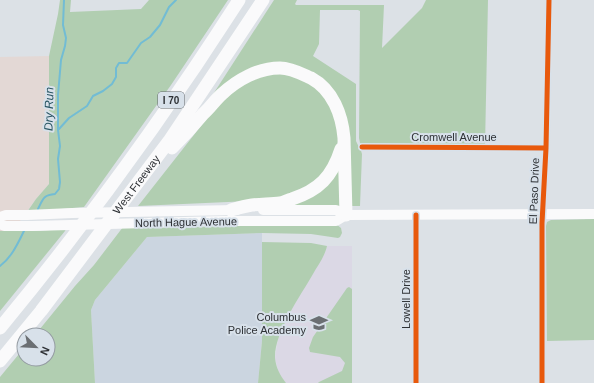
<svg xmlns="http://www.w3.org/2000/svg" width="594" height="383" font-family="Helvetica,sans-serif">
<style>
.commercial{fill:#e3d8d5}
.built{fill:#cbd5e0}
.education{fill:#dbd8e5}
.green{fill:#b1ceb1}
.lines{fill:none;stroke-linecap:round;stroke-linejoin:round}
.stream{stroke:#72bcd4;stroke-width:2}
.minor{stroke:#fafafb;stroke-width:7}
.secondary{stroke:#fafafb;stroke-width:10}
.motorway{stroke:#fafafb;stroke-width:13}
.cycleway-casing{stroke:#d8e1ea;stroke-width:8}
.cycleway{stroke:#e8590c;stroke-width:5}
.labels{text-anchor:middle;stroke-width:4;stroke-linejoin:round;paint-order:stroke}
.shield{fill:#d8e1ea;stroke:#61666b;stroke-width:1}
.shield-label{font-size:10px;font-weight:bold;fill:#2e3135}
.street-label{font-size:11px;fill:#2e3135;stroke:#d8e1ea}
.poi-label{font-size:11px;fill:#2e3135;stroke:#d8e1ea;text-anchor:end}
.water-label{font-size:12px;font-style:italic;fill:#295563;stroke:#d8e1ea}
</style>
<rect width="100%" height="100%" fill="#dce1e6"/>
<!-- commercial -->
<path class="commercial" d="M 49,56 L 49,184 L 36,199 L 12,232 L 0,231 L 0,57 Z"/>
<!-- built -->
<path class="built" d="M 262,233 L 262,341 L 258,383 L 95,383 L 91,310 L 95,300 L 147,237 Z"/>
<!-- education -->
<path class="education" d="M 327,246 L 352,246 L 352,383 L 286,383 L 279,374 L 275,358 L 278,339 L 293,307 L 319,263 L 326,251 Z"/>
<!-- green -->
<path class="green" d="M 60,0 L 71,0 L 70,12 L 141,9 L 149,0 L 228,0 L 171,85 L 84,207 L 27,212 L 36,199 L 49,184 L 49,56 L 58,14 Z
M 274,0 L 297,0 L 295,4 L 296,5 L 384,5 L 382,48 L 422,8 L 426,0 L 488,0 L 485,146 L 364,145 L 360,143 L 359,138 L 360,11 L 358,10 L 320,10 L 319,44 L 313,56 L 356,84 L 356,141 C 358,146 361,149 362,154 L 360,206 L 349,206 L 337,98 L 273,66 L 210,99 Z
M 267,74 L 284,74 L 298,77 L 318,89 L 332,107 L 339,137 L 334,159 L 313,186 L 271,200 L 138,206 L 208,117 L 226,97 L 243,84 Z
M 340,165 L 343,206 L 287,206 Z
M 594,219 L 594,340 L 547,341 L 546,226 L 547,222 L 551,220 Z
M 331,224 L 336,224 L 341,228 L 342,233 L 340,237 L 338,238 L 311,234 L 262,233 L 147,237 L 95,300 L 91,310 L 95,383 L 0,383 L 0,377 L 24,348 L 24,359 L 48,359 L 48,335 L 35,335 L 75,286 L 94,265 L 123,227 Z
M 66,229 L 65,231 L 0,311 L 0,231 L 37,231 Z
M 262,242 L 311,243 L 327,246 C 325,256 318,265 313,274 C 301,295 274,333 275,358 C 276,368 280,375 286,383 L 258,383 L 262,341 Z
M 349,287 L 352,289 L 352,383 L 318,383 L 319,382 L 342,371 L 345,363 L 340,357 L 310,352 L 309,348 L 313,337 L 347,288 Z"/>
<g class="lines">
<!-- stream -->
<path class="stream" d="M 59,129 L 69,118 L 87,106 L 93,96 L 103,91 L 112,84 L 116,77 L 116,68 L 119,63 L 127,63 L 141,43 L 150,37 L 160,25 L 169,7 L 176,0
M 38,209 C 43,199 43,195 55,194 L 59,189 L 60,182 L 58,159 L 60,146 L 58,130 L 58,95 L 61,60 L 65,46 L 66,38 L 63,25 L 64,0
M 0,266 C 12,257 18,243 24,231"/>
<!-- minor -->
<path class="minor" d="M 362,147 L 546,148
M 416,215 L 416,383
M 542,383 L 542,223 L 546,148 L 549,0"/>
<!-- secondary -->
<path class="secondary" d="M 263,210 L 336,210 L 346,215 L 594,214
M 0,217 L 6,215 L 27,215 L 72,213 L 237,210
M 0,224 L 5,226 L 32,226 L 223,221 L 336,221 L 346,215"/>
<!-- motorway -->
<g class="motorway">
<path d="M 172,148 C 183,137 193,126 203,114 C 210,108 215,100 222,94 C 237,80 258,68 280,68 C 291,68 302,74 311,78 C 333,90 342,115 344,138 L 346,215"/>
<path d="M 231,210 C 238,208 245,206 252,205 C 261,204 271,204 280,203 C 284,202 288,200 292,199 C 319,190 332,177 341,149"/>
<path d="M 0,328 C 86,224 166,114 239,0"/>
<path id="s1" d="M 0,361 L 41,311 L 169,141 L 263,0"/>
</g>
<!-- cycleway casing -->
<g class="cycleway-casing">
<path id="cycleway" d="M 362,147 L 546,148
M 416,215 L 416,383
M 542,383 L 542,223 L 546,148 L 549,0"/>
</g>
<!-- cycleway -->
<use href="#cycleway" class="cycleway"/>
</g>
<!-- icons -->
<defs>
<g id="school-bare" transform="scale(1.38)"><path d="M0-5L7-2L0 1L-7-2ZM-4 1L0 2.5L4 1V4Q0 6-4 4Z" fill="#6b6f73" stroke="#d8e1ea" stroke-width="2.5" paint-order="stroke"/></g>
</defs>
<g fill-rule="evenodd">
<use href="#school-bare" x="319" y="323"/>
</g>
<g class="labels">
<!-- shield labels -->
<rect class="shield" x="158" y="92" width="26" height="16" rx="3"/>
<g class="shield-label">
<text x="171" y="104">I 70</text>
</g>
<!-- street labels -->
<g class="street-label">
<text x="454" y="141">Cromwell Avenue</text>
<text dy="4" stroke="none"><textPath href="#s1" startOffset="223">West Freeway</textPath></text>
<text transform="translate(534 191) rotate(-88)" y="4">El Paso Drive</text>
<text transform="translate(186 222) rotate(-1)" y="4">North Hague Avenue</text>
<text transform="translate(406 299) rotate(-90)" y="4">Lowell Drive</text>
</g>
<!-- poi labels -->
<g class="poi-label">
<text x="306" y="321">Columbus<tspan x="306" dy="13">Police Academy</tspan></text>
</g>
<!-- water labels -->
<g class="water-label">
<text transform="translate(49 109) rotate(-89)" y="4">Dry Run</text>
</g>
</g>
<!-- north arrow -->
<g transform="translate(36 347) rotate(114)"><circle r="19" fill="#d8e1ea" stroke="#949ba2"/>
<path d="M0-3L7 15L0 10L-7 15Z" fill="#6b6f73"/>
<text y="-6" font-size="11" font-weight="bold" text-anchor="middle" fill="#2e3135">N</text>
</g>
</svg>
